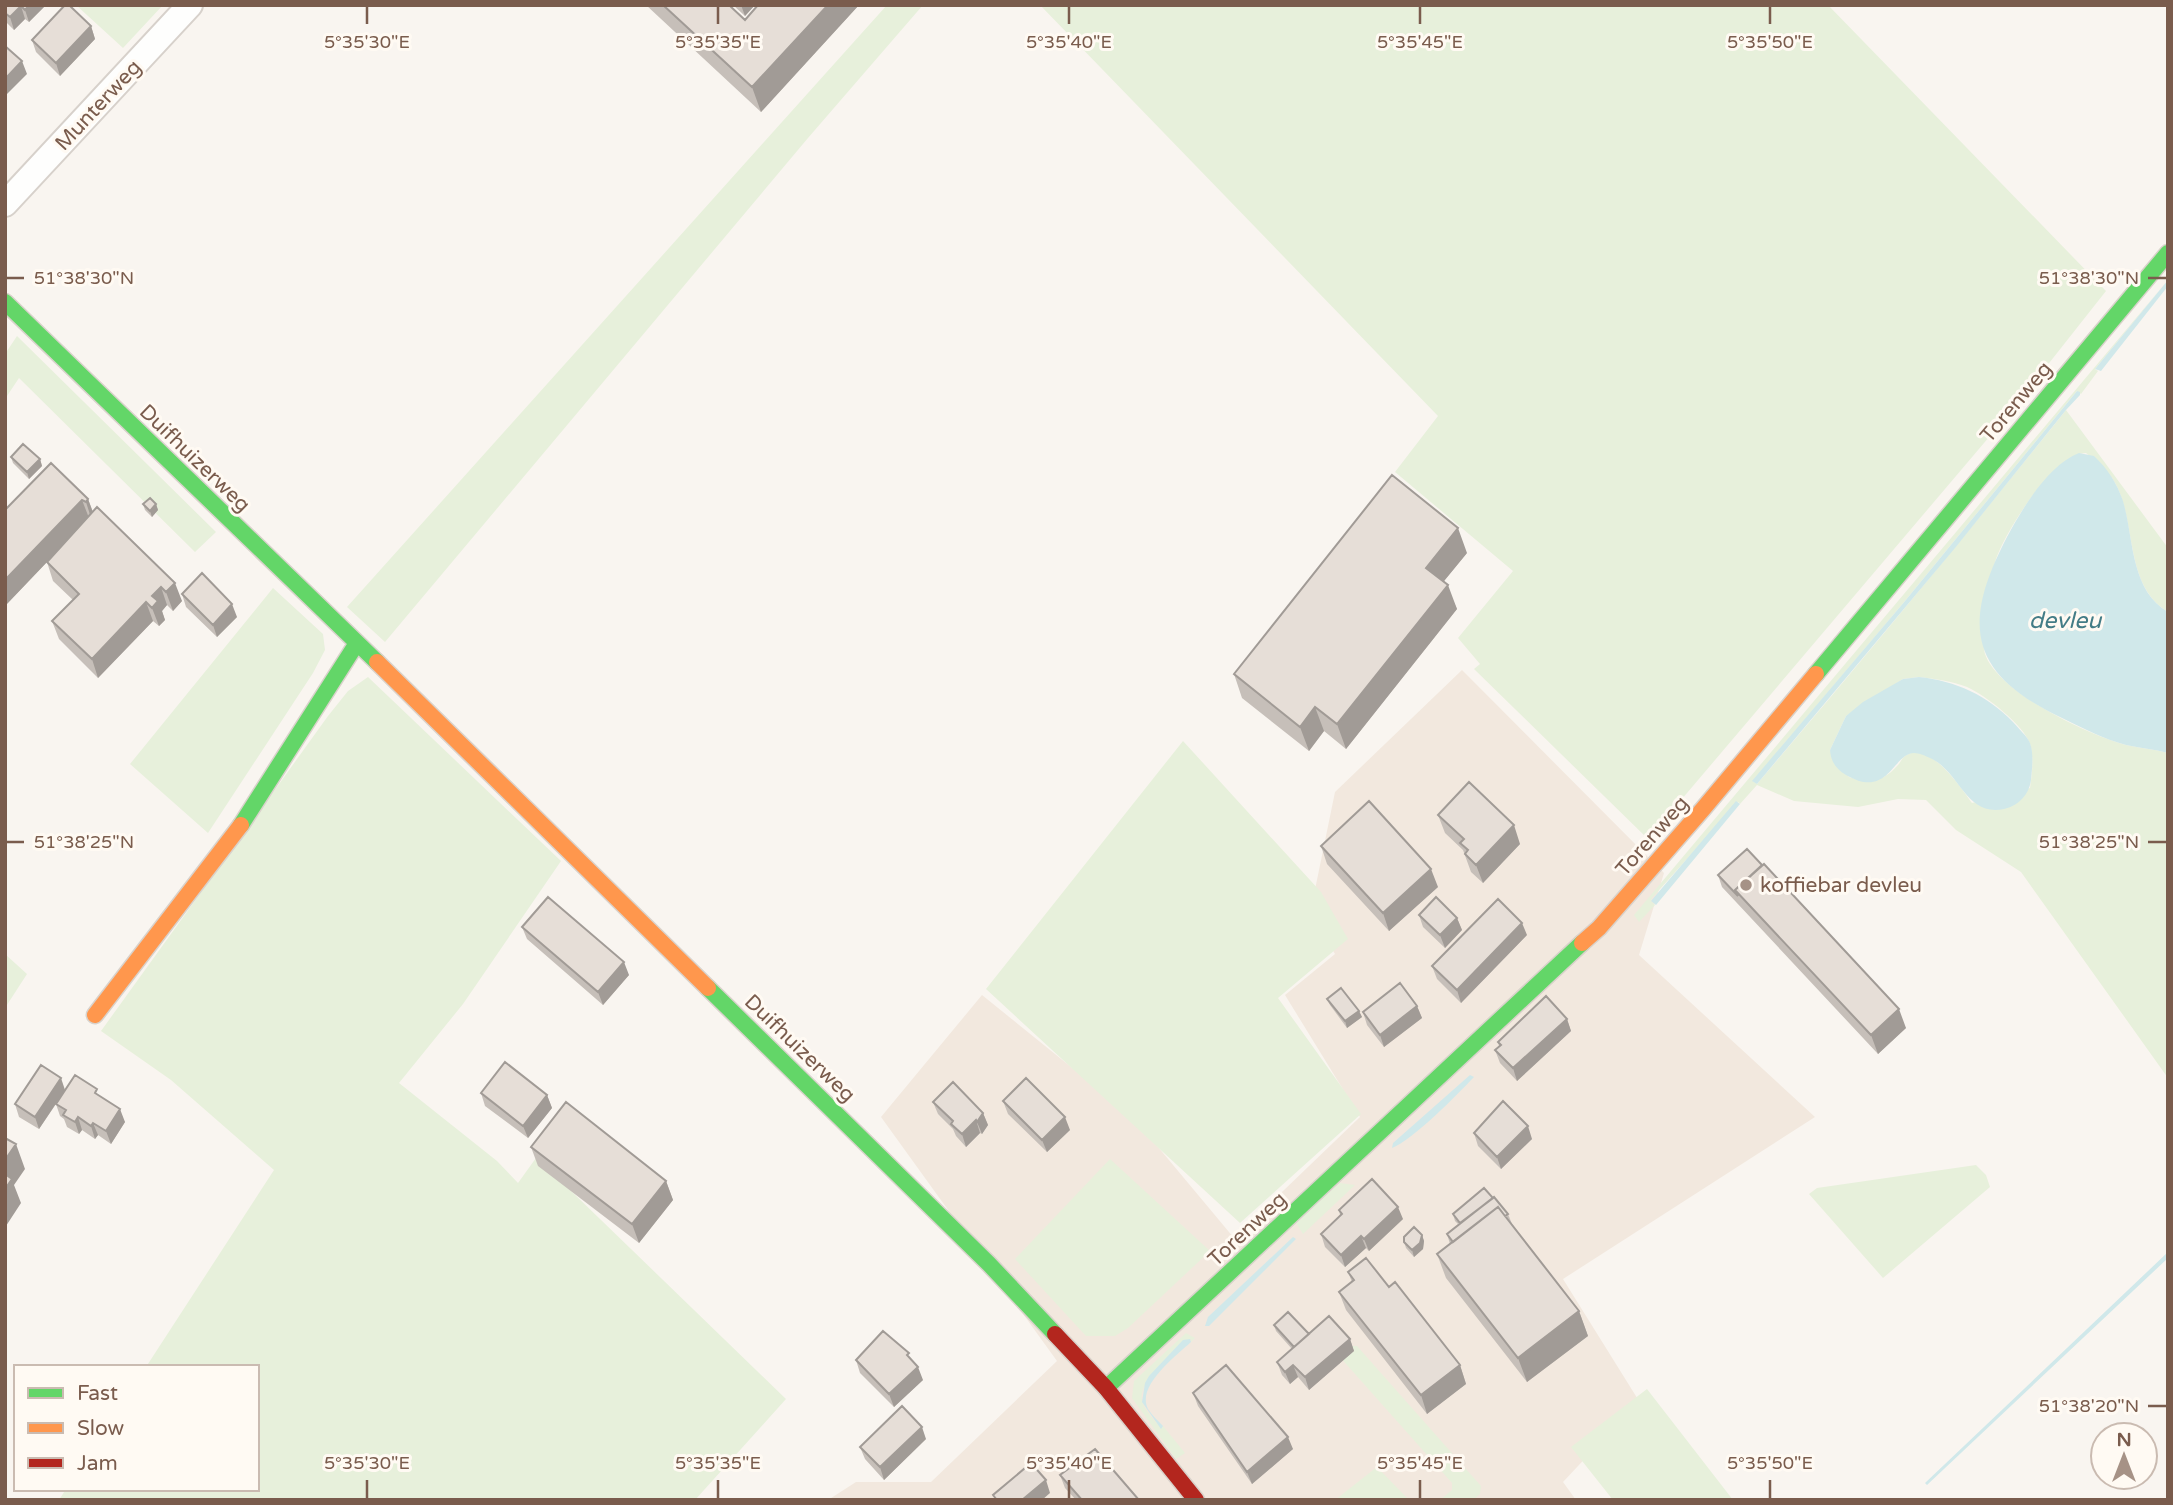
<svg xmlns="http://www.w3.org/2000/svg" width="2173" height="1505" font-family="'Varela Round',sans-serif">
<style>
.residential{fill:#f2e8de}
.green{fill:#e7f0db;fill-rule:evenodd}
.water{fill:#d0e8ea}
.lines{fill:none;stroke-linecap:round;stroke-linejoin:round}
.street-casing{stroke:#d7d1cb;stroke-width:28}
.fast-casing{stroke:#d9d2cb;stroke-width:19}
.slow-casing{stroke:#d9d2cb;stroke-width:19}
.jam-casing{stroke:#d9d2cb;stroke-width:19}
.street{stroke:#fefefd;stroke-width:24}
.fast{stroke:#63d668;stroke-width:16}
.slow{stroke:#ff974d;stroke-width:16}
.jam{stroke:#b3261e;stroke-width:16}
.wall{fill:#c6bfb9}
.shaded-wall{fill:#a19b96}
.building{fill:#e6ded7;stroke:#a19b96;stroke-width:2}
.ticks{fill:none;stroke:#7a5c4d;stroke-width:2.5}
.poi-dot{fill:#a69286;stroke:#fffaf3;stroke-width:2.5}
.labels{text-anchor:middle;stroke-width:6;stroke-linejoin:round;paint-order:stroke}
.street-label{font-size:21px;fill:#7a5c4d;stroke:#fffaf3}
.poi-label{font-size:21px;fill:#7a5c4d;stroke:#fffaf3;text-anchor:start}
.water-label{font-size:23px;font-style:italic;fill:#437c86;stroke:#fffaf3}
.ticks-label{font-size:18px;text-anchor:middle;fill:#7a5c4d;stroke:#fffaf3;stroke-width:6;stroke-linejoin:round;paint-order:stroke}
</style>
<rect width="100%" height="100%" fill="#f9f5f0"/>
<!-- residential -->
<path class="residential" d="M 1462,670 L 1664,873 L 1639,955 L 1815,1117 L 1563,1279 L 1639,1401 L 1563,1482 L 1576,1500 L 828,1500 L 856,1482 L 931,1482 L 1057,1361 L 881,1117 L 982,995 L 1133,1117 L 1234,1238 L 1360,1117 L 1285,995 L 1335,954 L 1310,914 L 1335,792 Z"/>
<!-- green -->
<path class="green" d="M 76,5 L 163,5 L 123,48 Z
M 887,5 L 923,5 L 808,138 L 385,642 L 347,607 Z
M 1040,5 L 1828,5 L 2106,291 L 2012,410 L 1648,839 L 1474,669 L 1480,664 L 1458,638 L 1513,571 L 1395,472 L 1438,416 Z
M 2168,280 L 2095,369 L 2098,371 L 2081,394 L 2077,391 L 1905,601 L 1753,781 L 1757,784 C 1862,661 1965,536 2066,410 L 2168,548 L 2168,612 C 2126,587 2136,529 2118,489 C 2112,474 2099,464 2086,453 C 2054,454 2006,530 1996,559 C 1989,578 1990,603 1988,623 C 1987,631 1982,646 1985,654 C 1998,692 2088,735 2126,745 C 2140,748 2154,749 2168,753 L 2168,1078 L 2021,872 L 1956,830 L 1926,800 L 1898,799 L 1858,807 L 1794,801 L 1757,785 L 1740,804 L 1738,802 L 1652,898 L 1651,901 L 1655,905 L 1639,922 L 1634,915 ZM 1919,677 C 1935,679 1952,681 1967,687 C 1985,695 2024,725 2030,744 C 2034,758 2032,774 2030,788 L 1972,803 C 1961,788 1929,739 1905,756 C 1902,758 1901,762 1898,765 C 1883,782 1870,784 1849,777 L 1830,750 L 1846,716 L 1903,679 Z
M 17,336 L 216,532 L 195,552 L 19,378 L 5,399 L 5,354 Z
M 273,588 L 323,634 L 325,650 L 313,673 L 208,833 L 130,764 Z
M 368,677 L 561,861 L 463,1004 L 399,1083 L 497,1161 L 518,1183 L 554,1133 L 569,1189 L 786,1399 L 695,1500 L 59,1500 L 66,1489 L 257,1489 L 257,1367 L 146,1367 L 274,1170 L 171,1080 L 101,1031 L 328,716 L 348,691 Z
M 1183,741 L 1321,892 L 1348,939 L 1278,998 L 1361,1114 L 1240,1223 L 986,989 Z
M 5,954 L 27,974 L 5,1008 Z
M 1110,1159 L 1210,1251 L 1128,1328 L 1115,1336 L 1086,1336 L 1015,1259 Z
M 1976,1165 L 1986,1175 L 1990,1187 L 1883,1278 L 1809,1194 L 1817,1188 Z
M 1340,1183 L 1355,1185 L 1303,1234 L 1295,1221 Z
M 1186,1333 L 1195,1338 L 1191,1342 L 1190,1339 C 1177,1352 1137,1381 1142,1401 C 1145,1411 1155,1421 1161,1428 L 1163,1426 L 1185,1453 L 1176,1459 L 1132,1398 L 1134,1381 Z
M 1349,1346 L 1357,1346 L 1481,1486 L 1480,1494 L 1473,1500 L 1440,1500 L 1452,1490 L 1452,1483 L 1339,1356 Z
M 1647,1389 L 1733,1500 L 1613,1500 L 1571,1447 Z
M 1377,1467 L 1409,1500 L 1335,1500 Z"/>
<!-- water -->
<path class="water" d="M 2168,280 L 2168,286 L 2101,371 L 2095,369 Z
M 2077,391 L 2080,392 L 2080,395 L 2066,410 L 1955,548 L 1757,784 L 1752,781 L 1905,601 Z
M 2079,453 L 2094,456 C 2107,468 2117,483 2123,501 C 2134,538 2130,590 2168,612 L 2168,753 C 2154,749 2140,748 2126,745 C 2104,739 2082,728 2062,718 C 1969,674 1961,625 2007,537 C 2022,509 2048,465 2079,453 Z
M 1919,677 C 1956,681 1987,695 2013,722 C 2018,728 2027,736 2030,743 C 2034,753 2032,770 2031,780 C 2029,795 2018,806 2004,809 C 1965,817 1960,771 1930,758 C 1926,756 1919,753 1914,753 C 1893,753 1889,800 1846,775 C 1836,769 1831,762 1830,750 L 1846,716 L 1863,702 L 1903,679 Z
M 1736,801 L 1740,804 L 1656,905 L 1651,901 Z
M 1470,1075 L 1474,1077 C 1456,1096 1414,1139 1392,1148 L 1393,1143 Z
M 1293,1237 L 1296,1239 L 1209,1326 L 1205,1326 L 1208,1317 Z
M 2168,1252 L 2168,1258 L 1927,1485 L 1925,1483 Z
M 1190,1339 L 1191,1342 C 1176,1356 1136,1386 1148,1409 C 1152,1415 1158,1421 1163,1426 L 1161,1429 L 1142,1402 L 1145,1383 L 1149,1376 L 1183,1340 Z"/>
<g class="lines">
<!-- street casing -->
<g class="street-casing">
<path id="street" d="M 5,204 L 190,5"/>
</g>
<!-- fast casing -->
<g class="fast-casing">
<path id="fast" d="M 5,302 L 377,662
M 1816,674 L 2168,253
M 241,825 L 357,643
M 708,988 L 989,1264 L 1055,1334
M 1106,1388 L 1582,943"/>
</g>
<!-- slow casing -->
<g class="slow-casing">
<path id="slow" d="M 377,662 L 708,988
M 1582,943 L 1599,928 L 1703,809 L 1816,674
M 95,1015 L 241,825"/>
</g>
<!-- jam casing -->
<g class="jam-casing">
<path id="jam" d="M 1055,1334 L 1106,1388 L 1196,1500"/>
</g>
<!-- street -->
<use href="#street" class="street"/>
<!-- fast -->
<use href="#fast" class="fast"/>
<!-- slow -->
<use href="#slow" class="slow"/>
<!-- jam -->
<use href="#jam" class="jam"/>
</g>
<!-- wall -->
<path class="wall" d="M 5,5 L 46,5 L 29,22 L 25,19 L 14,30 L 5,21 Z
M 646,5 L 729,5 L 745,20 L 758,5 L 859,5 L 761,112 Z
M 733,5 L 755,5 L 745,16 Z
M 91,26 L 95,39 L 60,76 L 36,52 L 32,40 Z
M 11,457 L 40,459 L 42,466 L 29,479 L 13,463 Z
M 88,499 L 93,512 L 182,601 L 173,611 L 167,605 L 162,611 L 165,620 L 159,626 L 153,621 L 98,678 L 59,639 L 52,621 L 73,600 L 53,581 L 47,562 L 5,606 L 5,510 Z
M 143,504 L 156,504 L 158,510 L 152,517 L 145,510 Z
M 1467,553 L 1444,581 L 1457,609 L 1346,749 L 1324,731 L 1309,751 L 1242,698 L 1234,674 Z
M 182,594 L 237,617 L 217,637 L 186,607 Z
M 1438,815 L 1520,844 L 1483,883 L 1471,872 L 1463,850 L 1445,833 Z
M 1321,846 L 1438,887 L 1389,931 L 1327,864 Z
M 1718,875 L 1906,1028 L 1878,1054 L 1722,887 Z
M 1419,915 L 1457,918 L 1462,930 L 1445,948 L 1423,927 Z
M 522,927 L 629,975 L 603,1005 L 527,939 Z
M 1527,935 L 1461,1003 L 1437,979 L 1432,966 Z
M 1327,999 L 1359,1011 L 1362,1017 L 1347,1028 L 1330,1005 Z
M 1417,1006 L 1422,1018 L 1384,1047 L 1367,1025 L 1363,1012 Z
M 1567,1019 L 1571,1031 L 1517,1081 L 1500,1063 L 1495,1050 L 1499,1046 L 1498,1042 Z
M 65,1090 L 99,1096 L 125,1122 L 111,1144 L 98,1135 L 95,1139 L 82,1130 L 79,1134 L 67,1127 L 64,1119 L 60,1116 L 56,1104 L 39,1129 L 19,1117 L 15,1104 Z
M 481,1093 L 547,1095 L 552,1108 L 528,1138 L 485,1106 Z
M 1003,1101 L 1070,1130 L 1047,1152 L 1008,1114 Z
M 933,1102 L 983,1113 L 988,1125 L 982,1134 L 980,1133 L 966,1147 L 956,1136 L 953,1129 L 938,1114 Z
M 1474,1133 L 1532,1139 L 1501,1169 L 1478,1146 Z
M 531,1147 L 666,1181 L 673,1200 L 639,1243 L 538,1166 Z
M 1493,1198 L 1508,1214 L 1512,1224 L 1579,1311 L 1588,1336 L 1527,1382 L 1446,1278 L 1437,1254 L 1450,1244 L 1447,1234 L 1459,1225 L 1455,1221 L 1453,1214 Z
M 1339,1210 L 1403,1219 L 1369,1251 L 1366,1248 L 1345,1267 L 1325,1247 L 1321,1234 L 1340,1215 Z
M 1422,1235 L 1424,1241 L 1423,1249 L 1414,1257 L 1406,1248 L 1404,1242 Z
M 1348,1272 L 1389,1287 L 1460,1365 L 1466,1384 L 1427,1414 L 1346,1310 L 1339,1292 L 1352,1282 Z
M 1274,1325 L 1309,1334 L 1350,1339 L 1354,1351 L 1309,1390 L 1298,1377 L 1290,1384 L 1282,1375 L 1277,1362 L 1292,1349 L 1276,1331 Z
M 856,1360 L 923,1380 L 894,1407 L 860,1373 Z
M 1193,1393 L 1293,1449 L 1252,1484 L 1198,1406 Z
M 926,1439 L 884,1480 L 865,1459 L 860,1447 Z
M 1060,1475 L 1139,1500 L 1076,1500 L 1065,1488 Z"/>
<!-- shaded-wall -->
<path class="shaded-wall" d="M 29,5 L 46,5 L 29,22 L 25,10 Z
M 741,5 L 755,5 L 745,16 Z
M 828,5 L 859,5 L 761,112 L 752,87 Z
M 21,6 L 25,19 L 14,30 L 10,17 Z
M 91,26 L 95,39 L 60,76 L 56,63 Z
M 22,61 L 27,74 L 5,96 L 5,79 Z
M 40,459 L 42,466 L 29,479 L 27,472 Z
M 88,499 L 95,518 L 92,521 L 86,502 Z
M 82,500 L 89,518 L 5,606 L 5,580 Z
M 156,504 L 158,510 L 152,517 L 150,511 Z
M 1458,528 L 1467,553 L 1435,592 L 1426,568 Z
M 175,583 L 182,601 L 173,611 L 166,592 Z
M 1448,585 L 1457,609 L 1346,749 L 1337,724 Z
M 161,587 L 167,605 L 162,611 L 165,620 L 159,626 L 152,608 L 152,596 Z
M 146,602 L 153,621 L 98,678 L 92,659 Z
M 232,604 L 237,617 L 217,637 L 213,625 Z
M 1315,707 L 1324,731 L 1309,751 L 1300,727 Z
M 1514,825 L 1520,844 L 1483,883 L 1476,865 Z
M 1431,869 L 1438,887 L 1389,931 L 1383,913 Z
M 1457,918 L 1462,930 L 1445,948 L 1440,935 Z
M 1522,923 L 1527,935 L 1461,1003 L 1457,990 Z
M 624,962 L 629,975 L 603,1005 L 598,992 Z
M 1417,1006 L 1422,1018 L 1384,1047 L 1380,1035 Z
M 1899,1009 L 1906,1028 L 1878,1054 L 1871,1035 Z
M 1359,1011 L 1362,1017 L 1347,1028 L 1345,1021 Z
M 1567,1019 L 1571,1031 L 1517,1081 L 1513,1068 Z
M 61,1078 L 65,1090 L 39,1129 L 35,1117 Z
M 547,1095 L 552,1108 L 528,1138 L 523,1126 Z
M 120,1109 L 125,1122 L 111,1144 L 106,1131 Z
M 983,1113 L 988,1125 L 982,1134 L 977,1122 Z
M 78,1117 L 82,1130 L 79,1134 L 75,1122 Z
M 1065,1117 L 1070,1130 L 1047,1152 L 1042,1140 Z
M 976,1120 L 980,1133 L 966,1147 L 962,1134 Z
M 93,1123 L 98,1135 L 95,1139 L 91,1126 Z
M 1528,1126 L 1532,1139 L 1501,1169 L 1497,1157 Z
M 16,1144 L 25,1169 L 14,1185 L 21,1203 L 6,1226 L 5,1223 L 5,1160 Z
M 666,1181 L 673,1200 L 639,1243 L 632,1224 Z
M 1398,1207 L 1403,1219 L 1369,1251 L 1364,1239 Z
M 1422,1235 L 1424,1241 L 1423,1249 L 1414,1257 L 1412,1250 Z
M 1361,1236 L 1366,1248 L 1345,1267 L 1341,1255 Z
M 1579,1311 L 1588,1336 L 1527,1382 L 1518,1358 Z
M 1350,1339 L 1354,1351 L 1309,1390 L 1305,1377 Z
M 1293,1365 L 1298,1377 L 1290,1384 L 1285,1372 Z
M 1460,1365 L 1466,1384 L 1427,1414 L 1421,1395 Z
M 918,1367 L 923,1380 L 894,1407 L 889,1394 Z
M 922,1427 L 926,1439 L 884,1480 L 880,1467 Z
M 1288,1437 L 1293,1449 L 1252,1484 L 1247,1472 Z
M 1046,1480 L 1050,1493 L 1042,1500 L 1022,1500 Z"/>
<!-- building -->
<path class="building" d="M 5,5 L 29,5 L 25,10 L 21,6 L 10,17 L 5,13 Z
M 65,5 L 69,5 L 91,26 L 56,63 L 32,40 Z
M 663,5 L 729,5 L 745,20 L 758,5 L 828,5 L 752,87 Z
M 5,46 L 22,61 L 5,79 Z
M 23,444 L 40,459 L 27,472 L 11,457 Z
M 51,463 L 88,499 L 86,502 L 82,500 L 5,580 L 5,510 Z
M 1392,475 L 1458,528 L 1426,568 L 1448,585 L 1337,724 L 1315,707 L 1300,727 L 1234,674 Z
M 150,498 L 156,504 L 150,511 L 143,504 Z
M 97,507 L 175,583 L 166,592 L 161,587 L 152,596 L 158,601 L 152,608 L 146,602 L 92,659 L 52,621 L 79,594 L 47,562 Z
M 202,573 L 232,604 L 213,625 L 182,594 Z
M 1469,782 L 1514,825 L 1476,865 L 1465,854 L 1468,850 L 1460,843 L 1464,839 L 1438,815 Z
M 1369,801 L 1431,869 L 1383,913 L 1321,846 Z
M 1747,849 L 1762,865 L 1735,890 L 1738,896 L 1718,875 Z
M 1764,864 L 1899,1009 L 1871,1035 L 1735,890 Z
M 548,897 L 624,962 L 598,992 L 522,927 Z
M 1436,897 L 1457,918 L 1440,935 L 1419,915 Z
M 1498,899 L 1522,923 L 1457,990 L 1432,966 Z
M 1400,983 L 1417,1006 L 1380,1035 L 1363,1012 Z
M 1341,988 L 1359,1011 L 1345,1021 L 1327,999 Z
M 1546,996 L 1567,1019 L 1513,1068 L 1495,1050 L 1501,1045 L 1498,1042 Z
M 505,1062 L 547,1095 L 523,1126 L 481,1093 Z
M 41,1065 L 61,1078 L 35,1117 L 15,1104 Z
M 75,1075 L 97,1089 L 95,1093 L 120,1109 L 106,1131 L 93,1123 L 91,1126 L 78,1117 L 75,1122 L 63,1115 L 66,1110 L 56,1104 Z
M 1026,1078 L 1065,1117 L 1042,1140 L 1003,1101 Z
M 953,1082 L 983,1113 L 977,1122 L 976,1120 L 962,1134 L 951,1124 L 953,1121 L 933,1102 Z
M 1503,1101 L 1528,1126 L 1497,1157 L 1474,1133 Z
M 566,1102 L 666,1181 L 632,1224 L 531,1147 Z
M 5,1138 L 16,1144 L 5,1160 Z
M 5,1174 L 12,1179 L 5,1189 Z
M 1372,1179 L 1398,1207 L 1364,1239 L 1361,1236 L 1341,1255 L 1321,1234 L 1342,1214 L 1339,1210 Z
M 1484,1188 L 1493,1198 L 1460,1223 L 1453,1214 Z
M 1494,1197 L 1508,1214 L 1505,1216 L 1498,1207 L 1453,1242 L 1447,1234 Z
M 1498,1207 L 1579,1311 L 1518,1358 L 1437,1254 Z
M 1414,1227 L 1422,1235 L 1420,1243 L 1412,1250 L 1404,1242 L 1404,1237 Z
M 1366,1258 L 1389,1287 L 1395,1282 L 1460,1365 L 1421,1395 L 1339,1292 L 1354,1280 L 1348,1272 Z
M 1288,1312 L 1309,1334 L 1294,1347 L 1274,1325 Z
M 1329,1316 L 1350,1339 L 1305,1377 L 1293,1365 L 1285,1372 L 1277,1362 Z
M 883,1331 L 909,1353 L 907,1355 L 918,1367 L 889,1394 L 856,1360 Z
M 1226,1365 L 1288,1437 L 1247,1472 L 1193,1393 Z
M 902,1406 L 922,1427 L 880,1467 L 860,1447 Z
M 1095,1449 L 1139,1500 L 1082,1500 L 1060,1475 Z
M 1031,1463 L 1046,1480 L 1022,1500 L 997,1500 L 993,1495 Z"/>
<!-- ticks -->
<path class="ticks" d="M 367,7 L 367,24M 718,7 L 718,24M 1069,7 L 1069,24M 1420,7 L 1420,24M 1770,7 L 1770,24M 7,278 L 24,278M 2148,278 L 2166,278M 7,842 L 24,842M 2148,842 L 2166,842M 2148,1406 L 2166,1406M 367,1480 L 367,1498M 718,1480 L 718,1498M 1069,1480 L 1069,1498M 1420,1480 L 1420,1498M 1770,1480 L 1770,1498"/>
<!-- markers -->
<circle class="poi-dot" cx="1746" cy="885" r="7"/>
<g class="labels">
<!-- street labels -->
<g class="street-label">
<text transform="translate(98 105) rotate(-47)" y="7">Munterweg</text>
<text transform="translate(2016 402) rotate(-50)" y="7">Torenweg</text>
<text transform="translate(195 458) rotate(44)" y="7">Duifhuizerweg</text>
<text transform="translate(1652 836) rotate(-49)" y="7">Torenweg</text>
<text transform="translate(800 1048) rotate(44)" y="7">Duifhuizerweg</text>
<text transform="translate(1247 1229) rotate(-43)" y="7">Torenweg</text>
</g>
<!-- poi labels -->
<g class="poi-label">
<text x="1760" y="892">koffiebar devleu</text>
</g>
<!-- water labels -->
<g class="water-label">
<text x="2065" y="628">devleu</text>
</g>
</g>
<g class="ticks-label">
<text x="367" y="48">5°35'30"E</text>
<text x="718" y="48">5°35'35"E</text>
<text x="1069" y="48">5°35'40"E</text>
<text x="1420" y="48">5°35'45"E</text>
<text x="1770" y="48">5°35'50"E</text>
<text x="84" y="284">51°38'30"N</text>
<text x="2089" y="284">51°38'30"N</text>
<text x="84" y="848">51°38'25"N</text>
<text x="2089" y="848">51°38'25"N</text>
<text x="2089" y="1412">51°38'20"N</text>
<text x="367" y="1469">5°35'30"E</text>
<text x="718" y="1469">5°35'35"E</text>
<text x="1069" y="1469">5°35'40"E</text>
<text x="1420" y="1469">5°35'45"E</text>
<text x="1770" y="1469">5°35'50"E</text>
</g>
<!-- border -->
<rect width="2173" height="1505" fill="none" stroke="#7a5c4d" stroke-width="14"/>
<!-- legend -->
<rect x="14" y="1365" width="245" height="126" fill="#fffaf3" stroke="#cabbb1" stroke-width="2"/>
<rect x="28" y="1388" width="35" height="10" fill="#63d668" stroke="#cabbb1" stroke-width="2"/>
<text x="77" y="1400" font-size="21" fill="#7a5c4d">Fast</text>
<rect x="28" y="1423" width="35" height="10" fill="#ff974d" stroke="#cabbb1" stroke-width="2"/>
<text x="77" y="1435" font-size="21" fill="#7a5c4d">Slow</text>
<rect x="28" y="1458" width="35" height="10" fill="#b3261e" stroke="#cabbb1" stroke-width="2"/>
<text x="77" y="1470" font-size="21" fill="#7a5c4d">Jam</text>
<!-- north arrow -->
<g transform="translate(2124 1456)"><circle r="33" fill="#fffaf3" stroke="#cabbb1" stroke-width="2"/>
<path d="M0-5L12 26L0 18L-12 26Z" fill="#a69286"/>
<text y="-10" font-size="19" font-weight="bold" text-anchor="middle" fill="#7a5c4d">N</text>
</g>
</svg>
